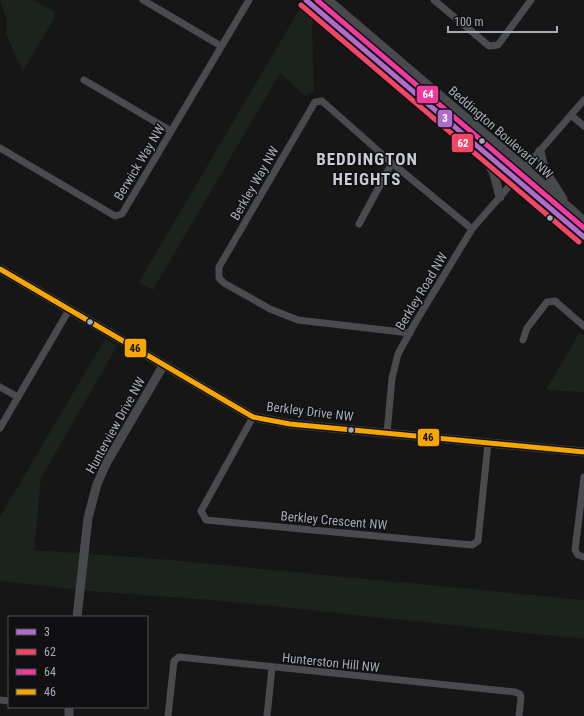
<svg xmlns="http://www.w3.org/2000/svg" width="584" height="716" font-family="'Roboto Condensed',sans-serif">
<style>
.green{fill:#1c231d}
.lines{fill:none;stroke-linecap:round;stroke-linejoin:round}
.street{stroke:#4a4b4f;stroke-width:7}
.secondary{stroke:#48494d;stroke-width:9}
.bus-1-casing{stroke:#101012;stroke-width:8}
.bus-2-casing{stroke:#101012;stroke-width:8}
.bus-3-casing{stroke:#101012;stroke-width:8}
.bus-4-casing{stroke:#101012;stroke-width:8}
.bus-1{stroke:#b06ccc;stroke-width:5}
.bus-2{stroke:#f34667;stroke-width:5}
.bus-3{stroke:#f13a9d;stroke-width:5}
.bus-4{stroke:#f7a600;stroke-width:5}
.bus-dot{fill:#a6abb8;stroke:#101012;stroke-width:1.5}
.labels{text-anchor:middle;stroke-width:3;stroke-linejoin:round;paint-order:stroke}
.street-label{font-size:13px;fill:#a6abb8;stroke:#101012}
.district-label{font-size:17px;font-weight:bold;letter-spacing:1px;fill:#c8cbd3;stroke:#101012}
.line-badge{stroke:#101012;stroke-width:1.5}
.badge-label{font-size:11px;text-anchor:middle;font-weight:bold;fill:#fff}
.pale-badge-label{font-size:11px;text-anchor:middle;font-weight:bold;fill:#111}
</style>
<rect width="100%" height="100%" fill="#161616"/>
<!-- green -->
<path class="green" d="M 0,0 L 33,0 L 55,12 L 55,17 L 23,71 L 6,34 L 7,21 Z
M 302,5 L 317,17 L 312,25 L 314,90 L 305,96 L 280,73 L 153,290 L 139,282 Z
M 580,332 L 584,335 L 584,392 L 546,390 Z
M 105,339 L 117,346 L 41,478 L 34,550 L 159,559 L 584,600 L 584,639 L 224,601 L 89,591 L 0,581 L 0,517 Z"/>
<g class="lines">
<!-- street -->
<path class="street" d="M 143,0 L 221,46
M 434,0 L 489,46 L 498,45 L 531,0
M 84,80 L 171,131
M 571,115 L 584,126
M 0,148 L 115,216 L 122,214 L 249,0
M 359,224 L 392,163
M 410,333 L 298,320 L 270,309 L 224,283 L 219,278 L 219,267 L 315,102 L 322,101 L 392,163 L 472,229
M 523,340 L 527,328 L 547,302 L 555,301 L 584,326
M 0,387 L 18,397
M 253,417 L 201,511 L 206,520 L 472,545 L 478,541 L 488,443
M 0,428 L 69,310
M 387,433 L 392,378 L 398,354 L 415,323 L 472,229 L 584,100
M 584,477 L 575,550 L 578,555 L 584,557
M 0,700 L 9,701
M 168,716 L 174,661 L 179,657 L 515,692 L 520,694 L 521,697 L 519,716
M 267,716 L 272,668"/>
<!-- secondary -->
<path class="secondary" d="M 306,0 L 584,237
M 328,0 L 525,168 L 584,221
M 540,151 L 544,169 L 563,199
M 483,153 L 494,174 L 500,197
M 0,269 L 253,417 L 290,424 L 584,452
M 77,617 L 88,518 L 97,484 L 107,462 L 163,366
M 69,716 L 69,707"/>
<!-- bus-1 casing -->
<g class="bus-1-casing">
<path id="bus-1" d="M 306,0 L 584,237"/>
</g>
<!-- bus-2 casing -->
<g class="bus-2-casing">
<path id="bus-2" d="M 301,5 L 579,242"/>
</g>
<!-- bus-3 casing -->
<g class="bus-3-casing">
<path id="bus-3" d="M 317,0 L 584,228"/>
</g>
<!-- bus-4 casing -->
<g class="bus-4-casing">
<path id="bus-4" d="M 0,269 L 253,417 L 290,424 L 584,452"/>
</g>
<!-- bus-1 -->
<use href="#bus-1" class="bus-1"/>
<!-- bus-2 -->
<use href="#bus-2" class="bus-2"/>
<!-- bus-3 -->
<use href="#bus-3" class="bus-3"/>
<!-- bus-4 -->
<use href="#bus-4" class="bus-4"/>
</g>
<!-- markers -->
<g class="bus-dot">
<circle cx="482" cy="141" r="3.5"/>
<circle cx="550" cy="218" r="3.5"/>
<circle cx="90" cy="322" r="3.5"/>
<circle cx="351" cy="430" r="3.5"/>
</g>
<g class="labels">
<!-- street labels -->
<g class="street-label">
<text transform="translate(501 132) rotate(41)" y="5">Beddington Boulevard NW</text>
<text transform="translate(139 162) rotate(-59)" y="5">Berwick Way NW</text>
<text transform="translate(254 183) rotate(-60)" y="5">Berkley Way NW</text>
<text transform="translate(421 291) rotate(-59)" y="5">Berkley Road NW</text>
<text transform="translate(310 411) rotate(7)" y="5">Berkley Drive NW</text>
<text transform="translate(115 425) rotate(-61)" y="5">Hunterview Drive NW</text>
<text transform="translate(334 520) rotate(5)" y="5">Berkley Crescent NW</text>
<text transform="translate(331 662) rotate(6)" y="5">Hunterston Hill NW</text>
</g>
<!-- district labels -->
<g class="district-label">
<text x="367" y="165">BEDDINGTON<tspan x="367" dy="20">HEIGHTS</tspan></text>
</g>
</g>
<g class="line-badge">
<rect x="416" y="85" width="23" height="19" rx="4" fill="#f13a9d"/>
<rect x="437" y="109" width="16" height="19" rx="4" fill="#b06ccc"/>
<rect x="451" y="133" width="23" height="20" rx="4" fill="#f34667"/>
<rect x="124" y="338" width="23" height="20" rx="4" fill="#f7a600"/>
<rect x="417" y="428" width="23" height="19" rx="4" fill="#f7a600"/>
</g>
<g class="badge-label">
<text x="428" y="98">64</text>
<text x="445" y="122">3</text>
<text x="463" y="147">62</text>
</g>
<g class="pale-badge-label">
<text x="135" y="352">46</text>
<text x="428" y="441">46</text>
</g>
<!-- legend -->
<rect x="8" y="616" width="140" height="92" fill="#101012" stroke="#4c4e54"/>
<rect x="16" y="629" width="20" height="6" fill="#b06ccc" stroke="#4c4e54"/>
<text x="44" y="636" font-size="12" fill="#a6abb8">3</text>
<rect x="16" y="649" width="20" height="6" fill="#f34667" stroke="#4c4e54"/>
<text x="44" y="656" font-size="12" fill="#a6abb8">62</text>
<rect x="16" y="669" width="20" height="6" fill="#f13a9d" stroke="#4c4e54"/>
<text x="44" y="676" font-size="12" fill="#a6abb8">64</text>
<rect x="16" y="689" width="20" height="6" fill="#f7a600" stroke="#4c4e54"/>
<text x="44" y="696" font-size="12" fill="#a6abb8">46</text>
<!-- scale -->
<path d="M448 26v6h109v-6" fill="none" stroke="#a6abb8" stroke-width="2"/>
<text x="454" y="26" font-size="12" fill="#a6abb8" stroke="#101012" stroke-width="3" paint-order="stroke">100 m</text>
</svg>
